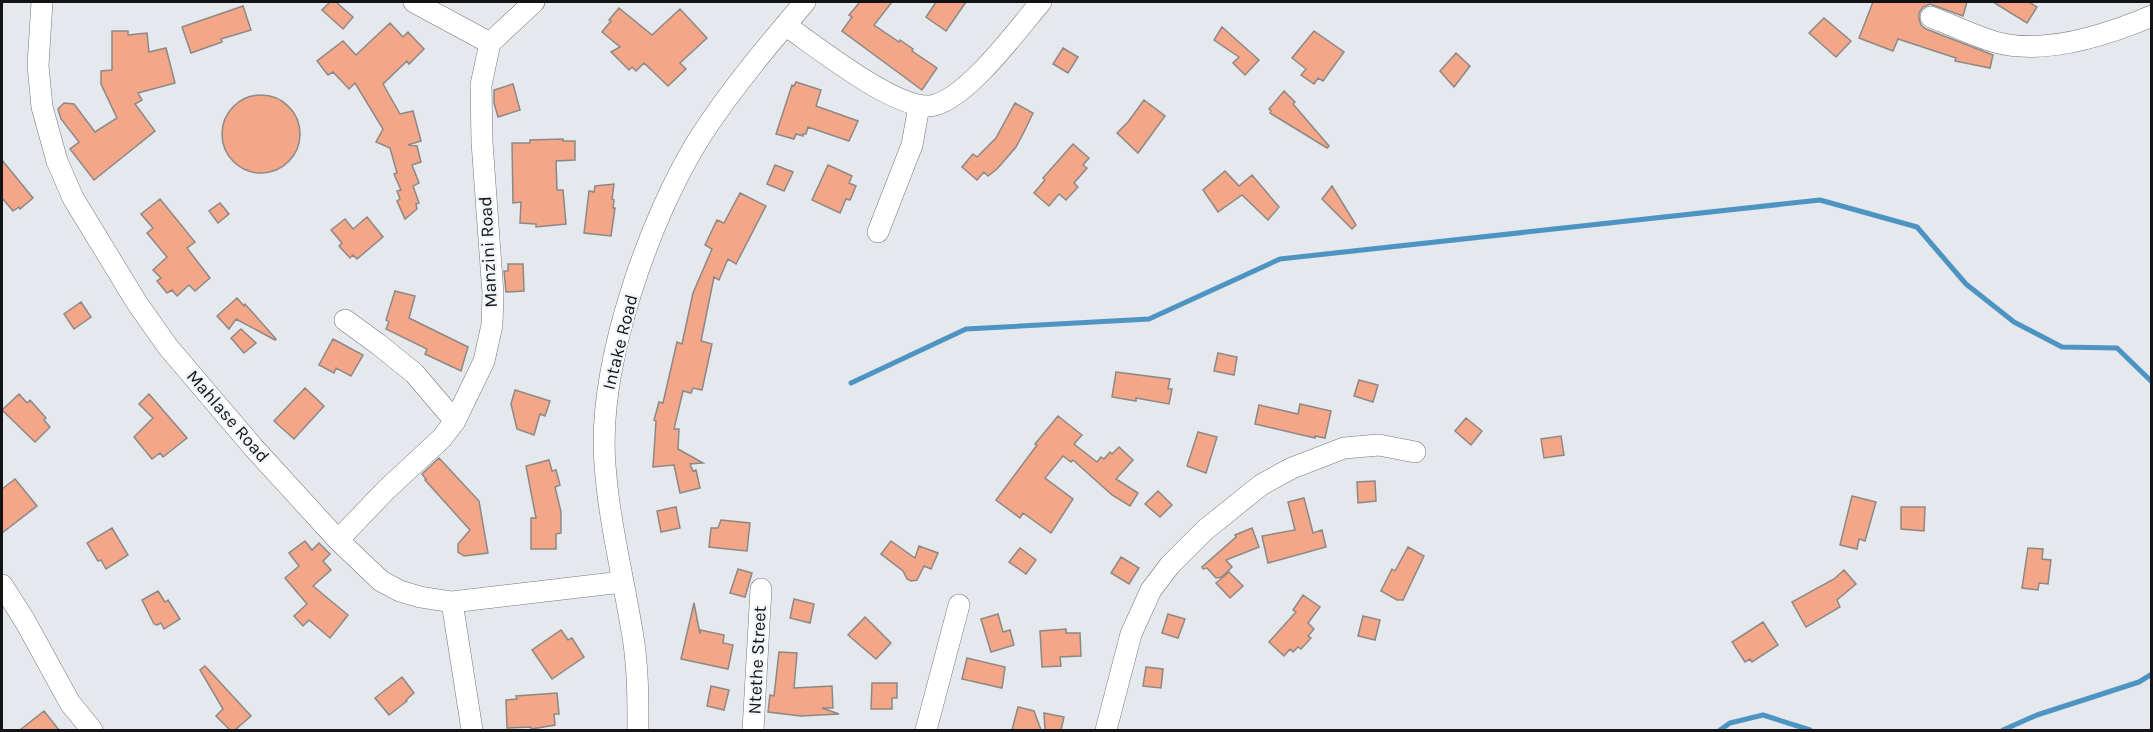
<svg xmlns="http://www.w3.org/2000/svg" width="2153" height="732" font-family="Karla,sans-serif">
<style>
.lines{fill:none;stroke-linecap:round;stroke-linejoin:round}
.stream{stroke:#4d94c3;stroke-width:5}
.building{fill:#f3a788;stroke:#8d8886;stroke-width:1.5}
.minor-casing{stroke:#75777b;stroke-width:22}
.minor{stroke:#fff;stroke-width:21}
.labels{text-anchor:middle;stroke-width:4.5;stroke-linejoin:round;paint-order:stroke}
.street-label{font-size:18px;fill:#131315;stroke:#f2f5fa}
</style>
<rect width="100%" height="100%" fill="#e5e8ec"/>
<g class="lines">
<!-- stream -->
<path class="stream" d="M 851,383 L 966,329 L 1149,319 L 1280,259 L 1820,200 L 1917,227 L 1966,284 L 2014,322 L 2062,347 L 2117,348 L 2152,382
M 1720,730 L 1730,723 L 1763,715 L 1810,730
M 2003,730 L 2037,715 L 2139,682 L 2152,674"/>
</g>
<!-- building -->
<path class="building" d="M 330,2 L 336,2 L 353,17 L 343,29 L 322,10 Z
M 860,2 L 892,2 L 874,25 L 899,42 L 900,40 L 913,49 L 912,51 L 937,68 L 922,90 L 842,31 L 852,17 L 849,15 Z
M 936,2 L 966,2 L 946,31 L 926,17 Z
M 1873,2 L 1967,2 L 1963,16 L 1930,4 L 1923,7 L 1919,13 L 1919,19 L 1921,25 L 1926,29 L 1993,55 L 1990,68 L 1955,61 L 1956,58 L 1898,39 L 1893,51 L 1859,38 Z
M 1993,2 L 2029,2 L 2037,7 L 2027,23 Z
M 243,6 L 251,30 L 221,39 L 222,42 L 191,53 L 182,27 Z
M 619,8 L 652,35 L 680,9 L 707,38 L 680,63 L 686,69 L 668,86 L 644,63 L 636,71 L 632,67 L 629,70 L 611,52 L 620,47 L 602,32 L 611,21 L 609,20 Z
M 1824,18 L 1851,41 L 1836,57 L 1809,33 Z
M 390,23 L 403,37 L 408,32 L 424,49 L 409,64 L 407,61 L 383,84 L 400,114 L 413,111 L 421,141 L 408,145 L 417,146 L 421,162 L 412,165 L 419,183 L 413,186 L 419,203 L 416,204 L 417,209 L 405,219 L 397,201 L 400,199 L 397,191 L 401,190 L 394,174 L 397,173 L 390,148 L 376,142 L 383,129 L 355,83 L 349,89 L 333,72 L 328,75 L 317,61 L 343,41 L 356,55 Z
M 1222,27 L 1259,60 L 1245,75 L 1233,63 L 1239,57 L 1214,40 Z
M 112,31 L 128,31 L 128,35 L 147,33 L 149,52 L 166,48 L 175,83 L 138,93 L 142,100 L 135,104 L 155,131 L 94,180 L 70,149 L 79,142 L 61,119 L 58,109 L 64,103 L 74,104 L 95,132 L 117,118 L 101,84 L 101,71 L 112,70 Z
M 1314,31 L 1344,52 L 1323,81 L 1318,78 L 1314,84 L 1301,75 L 1306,69 L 1292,58 Z
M 1063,48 L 1078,57 L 1068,73 L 1053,64 Z
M 1456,53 L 1470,66 L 1454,87 L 1440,71 Z
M 796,82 L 821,90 L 816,106 L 858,121 L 849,141 L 808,127 L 806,134 L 803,134 L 803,136 L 796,134 L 794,139 L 776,134 L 792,85 L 794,86 Z
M 513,84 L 520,110 L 498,117 L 494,103 L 494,90 Z
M 1284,91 L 1295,102 L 1293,104 L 1329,146 L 1327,148 L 1270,113 L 1271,111 L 1269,109 Z
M222 134a39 39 0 1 1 78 0a39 39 0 1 1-78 0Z
M 1144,100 L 1165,116 L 1138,153 L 1117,133 L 1128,122 Z
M 1015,103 L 1033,113 L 1024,132 L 1016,147 L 997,169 L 988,176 L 984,172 L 977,180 L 962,167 L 973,154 L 977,157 L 996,138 Z
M 563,139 L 563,141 L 575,141 L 575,160 L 556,161 L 557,190 L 563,190 L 566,224 L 536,227 L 536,224 L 520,223 L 521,202 L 513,203 L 512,143 L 530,143 L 530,140 Z
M 1073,144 L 1089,158 L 1083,165 L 1087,168 L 1074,183 L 1078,187 L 1066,200 L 1059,194 L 1049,206 L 1034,193 L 1045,180 L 1043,178 Z
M 2,160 L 33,198 L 20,209 L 19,207 L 13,211 L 2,198 Z
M 775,165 L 793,172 L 784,191 L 767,184 Z
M 828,165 L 852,176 L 849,183 L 856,186 L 850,200 L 846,199 L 840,213 L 812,200 Z
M 1225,171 L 1239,186 L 1252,175 L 1279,207 L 1268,220 L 1242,195 L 1218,212 L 1203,190 Z
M 614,184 L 612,199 L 614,200 L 613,208 L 615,208 L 611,236 L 584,233 L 589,191 L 594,192 L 595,186 Z
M 1332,186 L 1356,225 L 1352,229 L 1322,199 Z
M 740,193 L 766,206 L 736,264 L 728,259 L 719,280 L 714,277 L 701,341 L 712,344 L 702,390 L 693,388 L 691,393 L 683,391 L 674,429 L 679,429 L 678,449 L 703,463 L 690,464 L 693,471 L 696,470 L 700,488 L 680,493 L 674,465 L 653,467 L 656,421 L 654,420 L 659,402 L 663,403 L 677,342 L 682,344 L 693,293 L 712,249 L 705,245 L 717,220 L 724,223 Z
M 160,199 L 195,242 L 187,248 L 210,278 L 195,291 L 189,285 L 177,296 L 172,290 L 167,293 L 157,281 L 161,278 L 153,270 L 167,257 L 147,233 L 153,228 L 141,214 Z
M 220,203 L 229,214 L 218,223 L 209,211 Z
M 367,217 L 383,237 L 357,259 L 353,255 L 350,258 L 339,246 L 342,243 L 331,230 L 345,219 L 353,229 Z
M 508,264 L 523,264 L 524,291 L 506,292 L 504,271 L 508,271 Z
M 395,291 L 415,296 L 409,318 L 468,347 L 461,371 L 425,354 L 427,349 L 386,329 L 389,322 L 386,320 Z
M 237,298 L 244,306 L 245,304 L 276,339 L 275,340 L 236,319 L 229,329 L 217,316 Z
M 81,302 L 91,317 L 74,329 L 64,314 Z
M 241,329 L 256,343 L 244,353 L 231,338 Z
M 333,339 L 363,355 L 351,376 L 336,368 L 334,373 L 319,365 Z
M 1218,353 L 1237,357 L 1234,375 L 1214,371 Z
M 1116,372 L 1170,379 L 1168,389 L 1172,389 L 1169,404 L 1136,398 L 1136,401 L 1112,397 Z
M 1359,380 L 1378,385 L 1373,402 L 1354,396 Z
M 305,388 L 324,406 L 294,439 L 274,421 Z
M 515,390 L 550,401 L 545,416 L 540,414 L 534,435 L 517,429 L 511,404 Z
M 19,394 L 27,403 L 30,400 L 46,418 L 44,420 L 50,427 L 35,442 L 2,410 Z
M 149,394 L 187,438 L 163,457 L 160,453 L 152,459 L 134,437 L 153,418 L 139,404 Z
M 1300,404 L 1331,411 L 1325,438 L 1315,436 L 1315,438 L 1255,424 L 1259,405 L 1298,414 Z
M 1058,416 L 1082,435 L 1074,444 L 1097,462 L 1101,457 L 1104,459 L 1110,452 L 1112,454 L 1119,447 L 1133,460 L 1116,479 L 1138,493 L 1130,506 L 1112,495 L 1073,460 L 1071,462 L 1063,456 L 1045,478 L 1073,499 L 1051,533 L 1023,513 L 1020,518 L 996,500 L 1037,445 L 1035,444 Z
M 1466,418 L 1482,431 L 1471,445 L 1455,431 Z
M 1198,432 L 1217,437 L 1206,473 L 1187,466 Z
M 1561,436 L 1564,455 L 1544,458 L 1541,439 Z
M 439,458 L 479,501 L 488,553 L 464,556 L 458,552 L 458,544 L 470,530 L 425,480 L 426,479 L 422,474 Z
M 549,460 L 552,471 L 556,470 L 560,485 L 555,487 L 561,512 L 561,533 L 556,534 L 556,549 L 531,549 L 531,518 L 536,518 L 526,466 Z
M 15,479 L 37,506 L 2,533 L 2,489 Z
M 1375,481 L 1376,501 L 1358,503 L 1357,482 Z
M 1158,491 L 1172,505 L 1160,517 L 1145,504 Z
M 1852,496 L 1876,502 L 1865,541 L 1859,539 L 1857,549 L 1840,545 Z
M 1304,498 L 1313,533 L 1322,530 L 1326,547 L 1268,563 L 1262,536 L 1295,530 L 1288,502 Z
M 676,507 L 680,528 L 661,532 L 657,511 Z
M 1901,507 L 1925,507 L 1924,531 L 1901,529 Z
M 721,520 L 750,523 L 747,551 L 709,547 L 711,528 L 718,528 Z
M 112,528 L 128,555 L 106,569 L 101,560 L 98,561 L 87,543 Z
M 1252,528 L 1259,547 L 1226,560 L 1232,567 L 1222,577 L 1216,578 L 1207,568 L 1203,569 L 1202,567 L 1236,537 L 1235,535 Z
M 305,541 L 312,550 L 319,543 L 330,554 L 323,561 L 331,570 L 313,586 L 348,615 L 330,638 L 309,620 L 303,626 L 294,616 L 307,604 L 285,578 L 299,566 L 289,553 Z
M 891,541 L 915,558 L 919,546 L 938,553 L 931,569 L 924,566 L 917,580 L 911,581 L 907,579 L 903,571 L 881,554 Z
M 1408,547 L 1424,556 L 1403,600 L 1397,600 L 1381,591 L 1392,569 L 1395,571 Z
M 1020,548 L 1036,560 L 1026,574 L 1009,562 Z
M 2028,548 L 2043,549 L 2042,559 L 2051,560 L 2048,584 L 2039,583 L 2038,590 L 2022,588 Z
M 1121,557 L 1139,568 L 1129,584 L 1111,573 Z
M 738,569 L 752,573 L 745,597 L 730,593 Z
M 1844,570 L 1856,584 L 1837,600 L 1840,607 L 1806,627 L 1792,602 L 1834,579 Z
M 1229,572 L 1243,586 L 1230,598 L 1216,583 Z
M 158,591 L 165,602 L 168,600 L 180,619 L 164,629 L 161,623 L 157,625 L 154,624 L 142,600 Z
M 1303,595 L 1320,607 L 1308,623 L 1314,629 L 1308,636 L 1311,638 L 1301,649 L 1298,647 L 1293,652 L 1290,649 L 1284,656 L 1269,642 L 1296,612 L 1293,610 Z
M 794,599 L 814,604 L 810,623 L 790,618 Z
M 694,603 L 700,634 L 700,630 L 724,635 L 723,643 L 733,645 L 728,669 L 681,659 Z
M 998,614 L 1003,632 L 1010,630 L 1014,645 L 991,652 L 981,619 Z
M 1168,614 L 1185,619 L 1178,638 L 1162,633 Z
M 1363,616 L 1380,620 L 1375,640 L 1358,636 Z
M 865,617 L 891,643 L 876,659 L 848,635 Z
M 1763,622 L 1778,645 L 1752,662 L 1750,659 L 1745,662 L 1732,642 Z
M 1066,629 L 1066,633 L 1080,633 L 1081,656 L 1060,657 L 1061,666 L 1042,667 L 1040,631 Z
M 561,630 L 568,640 L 572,638 L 584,657 L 552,679 L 532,650 Z
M 779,652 L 797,653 L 794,688 L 832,686 L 833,708 L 822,708 L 839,714 L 801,716 L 768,712 L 770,695 L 774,696 Z
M 967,658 L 1005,667 L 1002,688 L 962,679 Z
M 205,666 L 251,716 L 235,730 L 230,730 L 216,716 L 223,709 L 200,670 Z
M 1146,667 L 1163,669 L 1161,688 L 1143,686 Z
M 402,677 L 414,693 L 406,700 L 407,701 L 389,715 L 375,698 Z
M 872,683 L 897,683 L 897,698 L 892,698 L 892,709 L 871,709 Z
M 711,686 L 729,690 L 724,710 L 707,706 Z
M 557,693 L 559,714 L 554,714 L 555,725 L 531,729 L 531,727 L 507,728 L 506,700 L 517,699 L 516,696 Z
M 1018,707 L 1034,711 L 1041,730 L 1012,730 Z
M 44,711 L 59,730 L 20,730 Z
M 1044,713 L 1064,717 L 1061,730 L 1045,730 Z"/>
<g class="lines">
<!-- minor casing -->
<g class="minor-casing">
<path id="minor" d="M 42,2 L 38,66 L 42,107 L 57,161 L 73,198 L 137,303 L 168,347 L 253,447 L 338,540 L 381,581 L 400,591 L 420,597 L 452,602 L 622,582
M 414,2 L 490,43
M 1931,17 C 1952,25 1974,36 1995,42 C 2044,56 2107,35 2152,16
M 785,25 C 815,45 901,115 935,105 C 970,95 1017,30 1041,2
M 878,232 L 912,145 L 919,106
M 345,320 L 378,344 L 414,373 L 455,421
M 338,540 L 387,489 L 441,439 L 455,421 L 484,361 L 492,325 L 493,294 L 482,142 L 481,85 L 490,43 L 534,2
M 2,585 L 25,621 L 70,703 L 92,730
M 452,602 L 472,730
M 638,730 C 638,697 638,664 632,631 C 623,576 609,521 605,465 C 597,366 649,217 702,134 C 733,87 769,44 805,2
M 753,730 L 761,589
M 926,730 L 959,605
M 1106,730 L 1131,634 L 1151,590 L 1170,565 L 1205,530 L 1261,485 L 1292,468 L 1344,448 L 1379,445 L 1415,452"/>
</g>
<!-- minor -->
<use href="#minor" class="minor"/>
</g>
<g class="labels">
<!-- street labels -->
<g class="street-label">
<text transform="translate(488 252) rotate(-93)" y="6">Manzini Road</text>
<text transform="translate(620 342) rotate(-76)" y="6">Intake Road</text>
<text transform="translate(228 416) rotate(49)" y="6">Mahlase Road</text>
<text transform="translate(757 660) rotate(-87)" y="6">Ntethe Street</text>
</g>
</g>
<!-- border -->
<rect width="2153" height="732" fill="none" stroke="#131315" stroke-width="6"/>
</svg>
